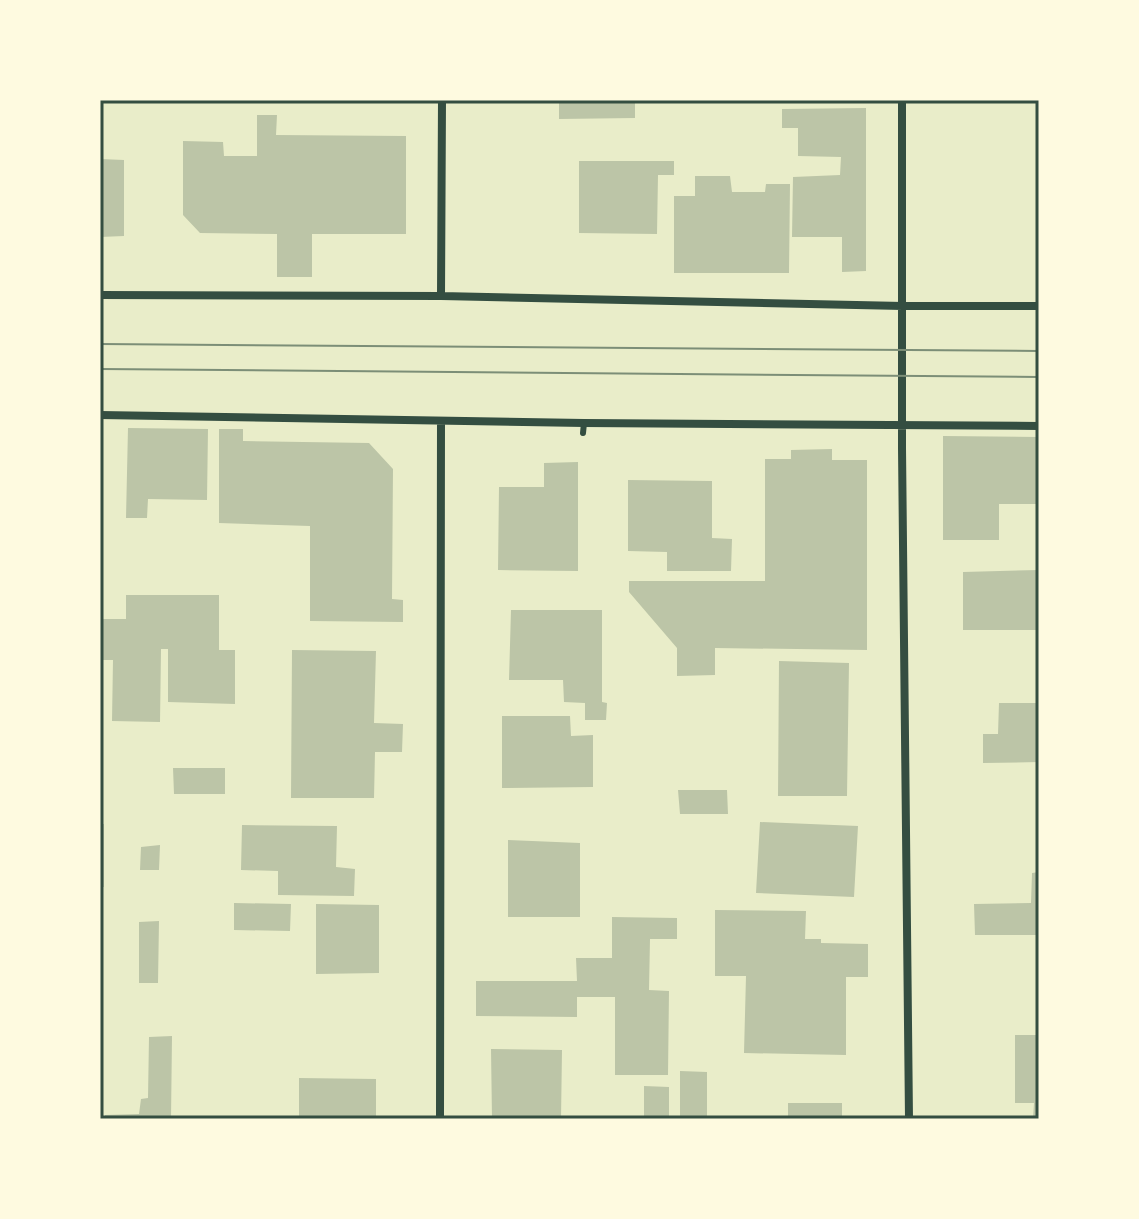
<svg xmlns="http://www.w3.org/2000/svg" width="1139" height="1219" font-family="'Space Grotesk',sans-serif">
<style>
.building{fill:#bcc5a7}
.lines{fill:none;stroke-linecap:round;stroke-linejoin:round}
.service{stroke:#344e41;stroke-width:6}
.minor{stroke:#344e41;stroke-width:8}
.tram{stroke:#7c8e77;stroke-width:2}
.neatline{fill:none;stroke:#344e41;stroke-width:3}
</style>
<rect width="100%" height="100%" fill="#e9edc9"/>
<!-- building -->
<path class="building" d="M 559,100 L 635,100 L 635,118 L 559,119 Z
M 866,108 L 866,271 L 842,272 L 842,237 L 792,237 L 793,177 L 840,175 L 841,157 L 798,156 L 798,128 L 782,128 L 782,109 Z
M 257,115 L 277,115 L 276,135 L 406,136 L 406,234 L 312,234 L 312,277 L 277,277 L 277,234 L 200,233 L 183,215 L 183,141 L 223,142 L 224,156 L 257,156 Z
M 100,159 L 124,160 L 124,236 L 100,237 Z
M 579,161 L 674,161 L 674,175 L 658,175 L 657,234 L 579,233 Z
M 695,176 L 730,176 L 732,192 L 765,192 L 766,184 L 790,184 L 789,273 L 674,273 L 674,196 L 695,196 Z
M 128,428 L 208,429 L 207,500 L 148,499 L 147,518 L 126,518 Z
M 219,429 L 243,429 L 243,441 L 369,443 L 393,469 L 392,599 L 403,600 L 403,622 L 310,621 L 310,526 L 219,523 Z
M 943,436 L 1039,437 L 1039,504 L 999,504 L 999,540 L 943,540 Z
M 832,449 L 832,460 L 867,460 L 867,650 L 715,648 L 715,675 L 677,676 L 677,648 L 629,592 L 629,581 L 765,581 L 765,459 L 791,459 L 791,450 Z
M 578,462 L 578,571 L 498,570 L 499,487 L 544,487 L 544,463 Z
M 628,480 L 712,481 L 712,538 L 732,539 L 731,571 L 667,571 L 667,552 L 628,551 Z
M 1039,570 L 1039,630 L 963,630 L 963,572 Z
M 126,595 L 219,595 L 219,650 L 235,650 L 235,704 L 168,702 L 168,649 L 161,649 L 160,722 L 112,721 L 113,660 L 100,660 L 100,619 L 126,619 Z
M 511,610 L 602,610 L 602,702 L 607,703 L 606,720 L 585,720 L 585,703 L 564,702 L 563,680 L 509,680 Z
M 292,650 L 376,651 L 374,723 L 403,724 L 402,752 L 375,752 L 374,798 L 291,798 Z
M 779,661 L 849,663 L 847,796 L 778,796 Z
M 999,703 L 1039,703 L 1039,762 L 983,763 L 983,734 L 998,734 Z
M 502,716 L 570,716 L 571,736 L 593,735 L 593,787 L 502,788 Z
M 173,768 L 225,768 L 225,794 L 174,794 Z
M 678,790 L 727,790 L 728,814 L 680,814 Z
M 760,822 L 858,826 L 854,897 L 756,893 Z
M 100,824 L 104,824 L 104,887 L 100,887 Z
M 242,825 L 337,826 L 336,867 L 355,869 L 354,896 L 278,895 L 278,871 L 241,870 Z
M 508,840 L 580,843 L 580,917 L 508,917 Z
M 160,845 L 159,870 L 140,870 L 141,847 Z
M 1039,872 L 1039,935 L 975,935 L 974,904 L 1031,903 L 1032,873 Z
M 234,903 L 291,904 L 290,931 L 234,930 Z
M 316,904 L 379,905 L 379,973 L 316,974 Z
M 715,910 L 806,911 L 805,939 L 821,939 L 821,943 L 868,944 L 868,977 L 846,977 L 846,1055 L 744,1053 L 746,976 L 715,976 Z
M 612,917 L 677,918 L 677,939 L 650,939 L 649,990 L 669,991 L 668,1075 L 615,1075 L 615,997 L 577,997 L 577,1017 L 476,1016 L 476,981 L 577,981 L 576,958 L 612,958 Z
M 159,921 L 158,983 L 139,983 L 139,922 Z
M 1015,1035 L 1039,1035 L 1039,1119 L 1033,1119 L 1034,1103 L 1015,1103 Z
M 172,1036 L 171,1119 L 105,1119 L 105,1115 L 139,1114 L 141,1099 L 148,1098 L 149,1037 Z
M 491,1049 L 562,1050 L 561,1119 L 492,1119 Z
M 680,1071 L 707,1072 L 707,1116 L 680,1117 Z
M 299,1078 L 376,1079 L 376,1119 L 299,1119 Z
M 644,1086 L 669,1087 L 669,1119 L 644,1119 Z
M 788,1103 L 842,1103 L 842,1119 L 788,1119 Z"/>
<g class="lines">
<!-- service -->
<path class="service" d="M 583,433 L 584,423"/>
<!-- minor -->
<path class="minor" d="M 902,100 L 902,448 L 909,1119
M 100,295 L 441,296 L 903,306 L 1039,306
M 441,296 L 442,100
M 100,415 L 584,423 L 1039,426
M 440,1119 L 441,421"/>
<!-- tram -->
<path class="tram" d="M 100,344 L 1039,351
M 100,369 L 1039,377"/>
</g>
<!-- border -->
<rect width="1139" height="1219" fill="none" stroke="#fefae0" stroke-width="204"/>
<rect x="102" y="102" width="935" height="1015" class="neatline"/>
</svg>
